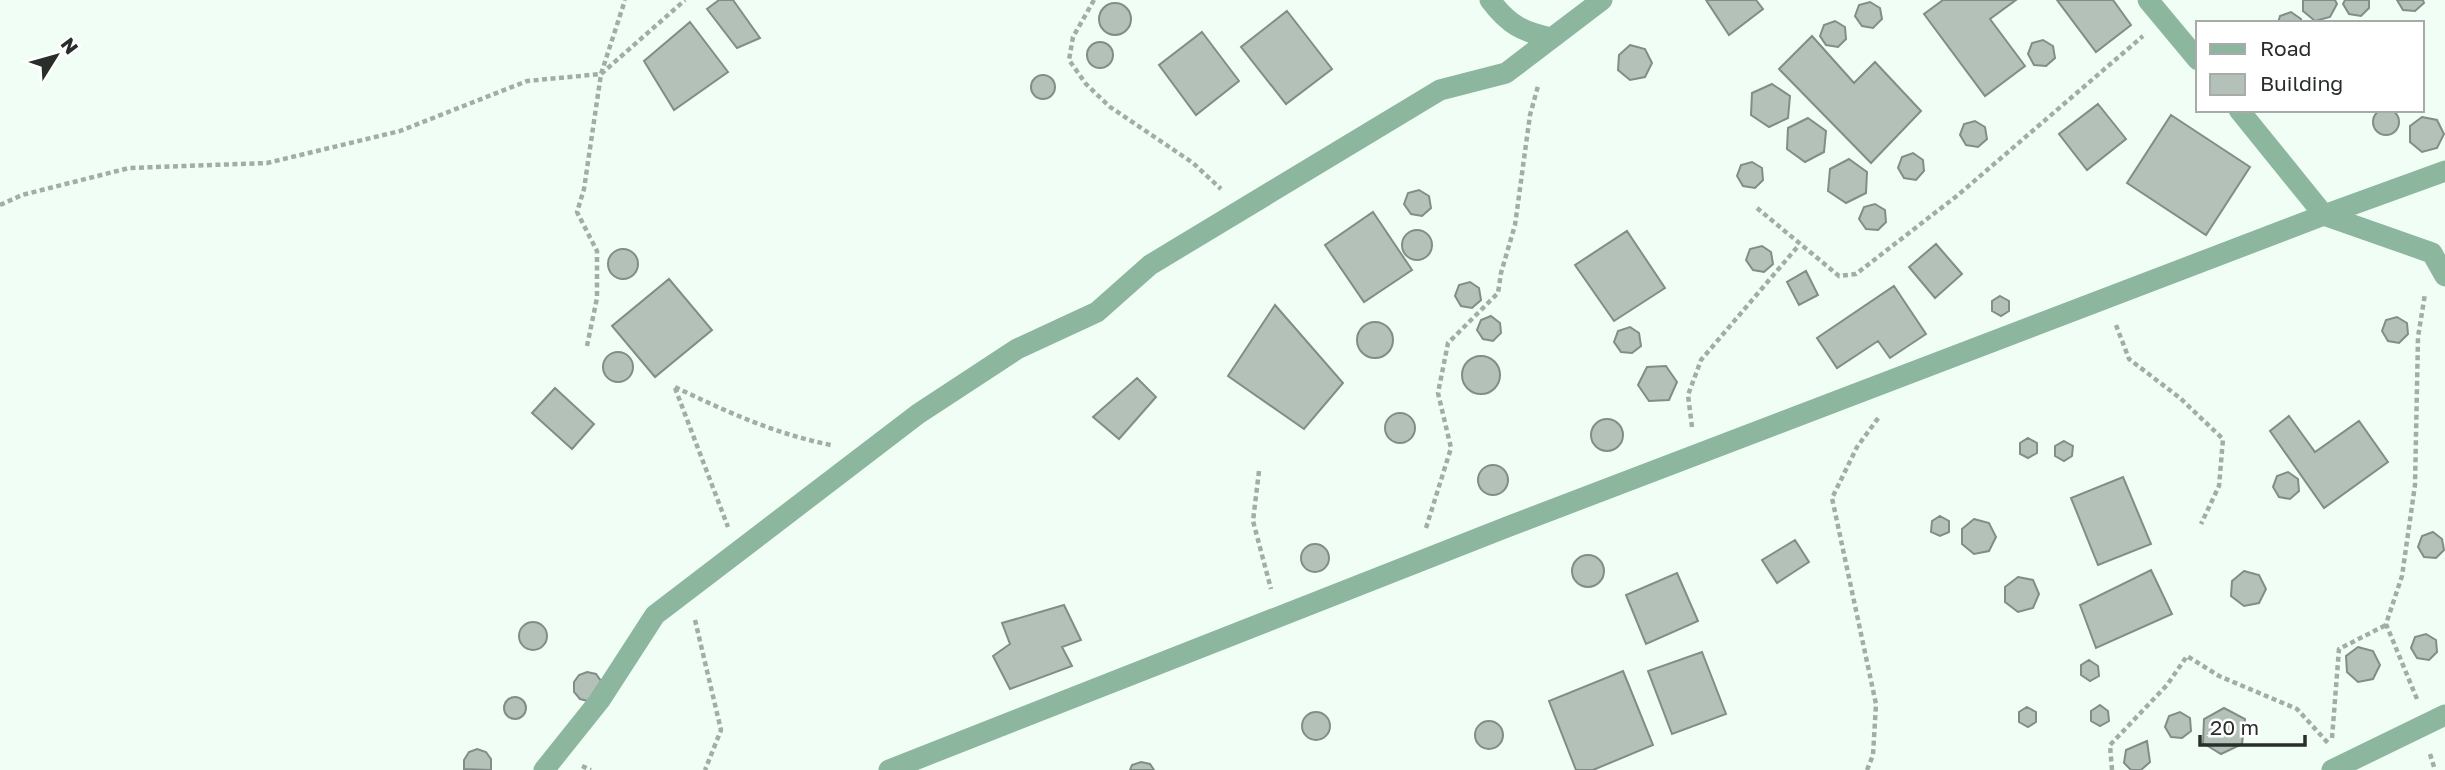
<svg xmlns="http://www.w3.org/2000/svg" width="2445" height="770" font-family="'Golos Text',sans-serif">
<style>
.building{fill:#b4c1b9;stroke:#818d86;stroke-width:2}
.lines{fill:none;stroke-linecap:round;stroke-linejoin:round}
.path{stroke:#a3ada7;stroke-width:4.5;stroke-dasharray:5 3.5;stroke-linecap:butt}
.street{stroke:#8db69e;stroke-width:21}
</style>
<rect width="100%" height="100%" fill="#f1fef6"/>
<!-- building -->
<path class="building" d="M 719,0 L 733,0 L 760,38 L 737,48 L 707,9 Z
M 1706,0 L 1756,0 L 1763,9 L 1729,35 Z
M 1943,0 L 2016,0 L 1990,19 L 2025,66 L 1985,96 L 1924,14 Z
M 2057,0 L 2113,0 L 2131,25 L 2096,52 Z
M 2303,0 L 2335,0 L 2337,4 L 2330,17 L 2315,21 L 2303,11 Z
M 2345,0 L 2369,0 L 2369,8 L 2361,16 L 2349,14 L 2343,4 Z
M 2397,0 L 2423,0 L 2424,3 L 2415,11 L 2403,10 Z
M 1870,2 L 1880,8 L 1882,19 L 1873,28 L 1862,26 L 1855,16 L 1859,5 Z
M1099 19a16 16 0 1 1 32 0a16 16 0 1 1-32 0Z
M 1287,11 L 1332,69 L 1286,104 L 1241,47 Z
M 2291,12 L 2301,19 L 2301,23 L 2278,23 L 2280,16 Z
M 1835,21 L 1845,27 L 1846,39 L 1838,47 L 1826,45 L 1820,36 L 1824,25 Z
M 690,22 L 728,72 L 674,110 L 644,61 Z
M 1202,32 L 1239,81 L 1196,115 L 1159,65 Z
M 1812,36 L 1854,83 L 1875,62 L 1921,111 L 1871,163 L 1779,69 Z
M 2043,40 L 2053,46 L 2055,58 L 2046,66 L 2034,65 L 2028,54 L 2032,43 Z
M1087 55a13 13 0 1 1 26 0a13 13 0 1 1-26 0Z
M 1630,45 L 1645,49 L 1652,63 L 1645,77 L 1630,80 L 1618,70 L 1619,55 Z
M1031 87a12 12 0 1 1 24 0a12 12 0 1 1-24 0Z
M 1772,84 L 1790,96 L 1788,118 L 1769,127 L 1751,115 L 1752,93 Z
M 2098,104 L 2126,139 L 2087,170 L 2059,134 Z
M2373 122a13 13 0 1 1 26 0a13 13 0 1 1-26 0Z
M 2171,115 L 2250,167 L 2206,235 L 2127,183 Z
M 2422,117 L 2437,120 L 2444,134 L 2437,148 L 2422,152 L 2410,142 L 2410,126 Z
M 1808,118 L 1826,131 L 1824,152 L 1805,162 L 1787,149 L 1788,128 Z
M 1975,121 L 1985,127 L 1987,139 L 1978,147 L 1966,145 L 1960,135 L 1964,124 Z
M 1913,153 L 1923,160 L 1924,171 L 1916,180 L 1904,178 L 1898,168 L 1902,157 Z
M 1849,159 L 1867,172 L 1866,193 L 1846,203 L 1828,191 L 1830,169 Z
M 1752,162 L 1762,168 L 1763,180 L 1755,188 L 1743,186 L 1737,176 L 1741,165 Z
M 1419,190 L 1429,196 L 1431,208 L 1422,216 L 1411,214 L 1404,204 L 1408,193 Z
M 1875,204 L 1885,210 L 1886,222 L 1878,230 L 1866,229 L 1859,219 L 1864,207 Z
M 1373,212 L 1412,270 L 1364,302 L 1325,245 Z
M1402 245a15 15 0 1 1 30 0a15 15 0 1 1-30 0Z
M 1627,231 L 1665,288 L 1614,321 L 1575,265 Z
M 1936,244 L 1962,274 L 1935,298 L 1909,267 Z
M 1762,246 L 1771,252 L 1773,264 L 1764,272 L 1753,270 L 1746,260 L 1750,249 Z
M608 264a15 15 0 1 1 30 0a15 15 0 1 1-30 0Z
M 1806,271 L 1818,295 L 1799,305 L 1787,282 Z
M 669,279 L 712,330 L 655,377 L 612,326 Z
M 1470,282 L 1479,288 L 1481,300 L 1472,308 L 1461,306 L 1455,296 L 1459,285 Z
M 1894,286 L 1926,334 L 1890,358 L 1878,341 L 1837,368 L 1817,338 Z
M 2000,296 L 2009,301 L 2009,311 L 2001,316 L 1992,311 L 1992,301 Z
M 1275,305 L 1343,383 L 1304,429 L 1228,376 Z
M 1491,316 L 1500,323 L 1501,333 L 1493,341 L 1483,339 L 1477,330 L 1481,320 Z
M 2397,317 L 2407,323 L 2408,334 L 2399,343 L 2388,341 L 2382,331 L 2386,320 Z
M1357 340a18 18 0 1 1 36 0a18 18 0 1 1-36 0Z
M 1630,327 L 1639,333 L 1641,346 L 1632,353 L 1621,352 L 1614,342 L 1618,331 Z
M603 367a15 15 0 1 1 30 0a15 15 0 1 1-30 0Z
M1462 375a19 19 0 1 1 38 0a19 19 0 1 1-38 0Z
M 1666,366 L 1677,382 L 1669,400 L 1649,401 L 1638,385 L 1647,367 Z
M 1137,378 L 1156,397 L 1119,439 L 1093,417 Z
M 555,388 L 594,424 L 572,449 L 532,413 Z
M1385 428a15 15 0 1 1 30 0a15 15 0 1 1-30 0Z
M 2289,416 L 2315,452 L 2359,421 L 2388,462 L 2324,508 L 2270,431 Z
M1591 435a16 16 0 1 1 32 0a16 16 0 1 1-32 0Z
M 2028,438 L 2037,443 L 2037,453 L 2028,458 L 2020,454 L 2020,443 Z
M 2064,441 L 2073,446 L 2072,456 L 2064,461 L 2055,456 L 2055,446 Z
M1478 480a15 15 0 1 1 30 0a15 15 0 1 1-30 0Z
M 2288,472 L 2298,479 L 2299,491 L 2290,499 L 2279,497 L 2273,487 L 2277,476 Z
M 2123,477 L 2151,544 L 2098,565 L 2071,498 Z
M 1940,516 L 1949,521 L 1949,532 L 1940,536 L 1931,532 L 1932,521 Z
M 1974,519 L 1989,523 L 1996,537 L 1989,551 L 1974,554 L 1962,544 L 1962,529 Z
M 2433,532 L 2442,539 L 2444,550 L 2436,558 L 2424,557 L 2418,547 L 2422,536 Z
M 1795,540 L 1809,562 L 1777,583 L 1762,560 Z
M1301 558a14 14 0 1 1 28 0a14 14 0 1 1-28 0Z
M1572 571a16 16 0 1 1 32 0a16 16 0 1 1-32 0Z
M 2151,570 L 2172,614 L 2096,648 L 2080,605 Z
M 2244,571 L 2259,575 L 2266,589 L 2259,603 L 2244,606 L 2231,596 L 2232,581 Z
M 1677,573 L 1698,621 L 1646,644 L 1626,595 Z
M 2018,577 L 2033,580 L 2039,594 L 2033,608 L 2018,612 L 2005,602 L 2005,587 Z
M 1064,605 L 1081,640 L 1062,647 L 1072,666 L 1010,689 L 993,656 L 1010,644 L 1002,623 Z
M519 636a14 14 0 1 1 28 0a14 14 0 1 1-28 0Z
M 2426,634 L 2436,640 L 2437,652 L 2429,660 L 2417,658 L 2411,648 L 2415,637 Z
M 2358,647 L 2373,651 L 2380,665 L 2373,679 L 2358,682 L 2347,672 L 2346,656 Z
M 1702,652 L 1726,714 L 1672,734 L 1648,671 Z
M 2089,660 L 2098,666 L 2099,676 L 2090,681 L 2081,675 L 2081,665 Z
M 1623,671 L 1653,745 L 1593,770 L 1576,770 L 1549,701 Z
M 587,672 L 596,674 L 601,681 L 588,701 L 580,699 L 574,692 L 574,682 L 579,675 Z
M504 708a11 11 0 1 1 22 0a11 11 0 1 1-22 0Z
M 2100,705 L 2108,711 L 2109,721 L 2100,726 L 2091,721 L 2091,711 Z
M 2027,707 L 2036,712 L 2036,722 L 2028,727 L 2019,722 L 2019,712 Z
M 2224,708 L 2245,719 L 2242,744 L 2221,754 L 2203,743 L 2204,719 Z
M1302 726a14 14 0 1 1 28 0a14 14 0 1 1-28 0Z
M 2180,712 L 2190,718 L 2191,731 L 2182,738 L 2171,737 L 2165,727 L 2169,716 Z
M1475 735a14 14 0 1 1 28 0a14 14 0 1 1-28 0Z
M 2147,741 L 2150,762 L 2141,770 L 2131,770 L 2124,763 L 2126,750 Z
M 477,749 L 486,752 L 491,759 L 491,770 L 464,769 L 464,760 L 469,752 Z
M 1141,762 L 1150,764 L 1154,770 L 1130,770 L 1132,765 Z"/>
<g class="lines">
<!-- path -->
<path class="path" d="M 1094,0 L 1073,37 L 1069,60 L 1086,84 L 1110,107 L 1193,163 L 1221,189
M 0,205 L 22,195 L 129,168 L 267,163 L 400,131 L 527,81 L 601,74 L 685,0
M 1757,208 L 1839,276 L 1856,274 L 1958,195 L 2143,36
M 2116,325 L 2129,359 L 2180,398 L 2223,439 L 2219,486 L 2201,524
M 587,346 L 597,298 L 597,251 L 577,212 L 584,189 L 601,74 L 625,0
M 675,387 C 725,411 775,434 831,445
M 675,388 L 728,527
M 1692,427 L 1688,395 L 1701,360 L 1799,245
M 1259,471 L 1253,521 L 1271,589
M 1426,528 L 1451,448 L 1438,393 L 1448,343 L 1498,293 L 1501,273 L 1515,225 L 1530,115 L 1538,86
M 695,620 L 721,730 L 705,770
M 2417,699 L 2386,624 L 2402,576 L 2415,485 L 2418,337 L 2425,294
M 2332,738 L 2339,649 L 2386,625
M 2430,754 L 2435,770
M 582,766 L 591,770
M 1867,770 L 1873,755 L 1876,704 L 1832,498 L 1857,447 L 1879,417
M 2112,770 L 2110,745 L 2167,685 L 2187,656 L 2219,676 L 2297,709 L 2328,743"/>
<!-- street -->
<path class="street" d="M 1490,0 C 1508,24 1522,32 1552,38
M 2148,0 L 2198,60
M 2239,110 L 2324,215 L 2432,253 L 2445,276
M 544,770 L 600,700 L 655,615 L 918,414 L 1017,349 L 1097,312 L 1150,265 L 1440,90 L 1506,73 L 1602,0
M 889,770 L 1507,527 L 2324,215 L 2445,171
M 2332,770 L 2445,715"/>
</g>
<!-- legend -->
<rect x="2196" y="21" width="228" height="91" fill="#ffffff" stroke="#a9abaa" stroke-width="2"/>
<rect x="2210" y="44" width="35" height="10" fill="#8db69e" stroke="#a9abaa" stroke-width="2"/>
<text x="2260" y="56" font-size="21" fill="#292e2b">Road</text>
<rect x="2210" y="74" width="35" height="21" fill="#b4c1b9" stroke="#a9abaa" stroke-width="2"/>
<text x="2260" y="91" font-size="21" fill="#292e2b">Building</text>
<!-- north arrow -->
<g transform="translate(56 56) rotate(53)" stroke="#ffffff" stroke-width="5" paint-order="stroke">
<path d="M0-5L12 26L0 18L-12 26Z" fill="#292e2b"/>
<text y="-10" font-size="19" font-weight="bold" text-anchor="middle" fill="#292e2b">N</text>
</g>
<!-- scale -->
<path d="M2200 735v10h105v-10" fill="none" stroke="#292e2b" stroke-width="3.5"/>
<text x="2210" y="735" font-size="21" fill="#292e2b" stroke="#ffffff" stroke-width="5" paint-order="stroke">20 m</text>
</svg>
